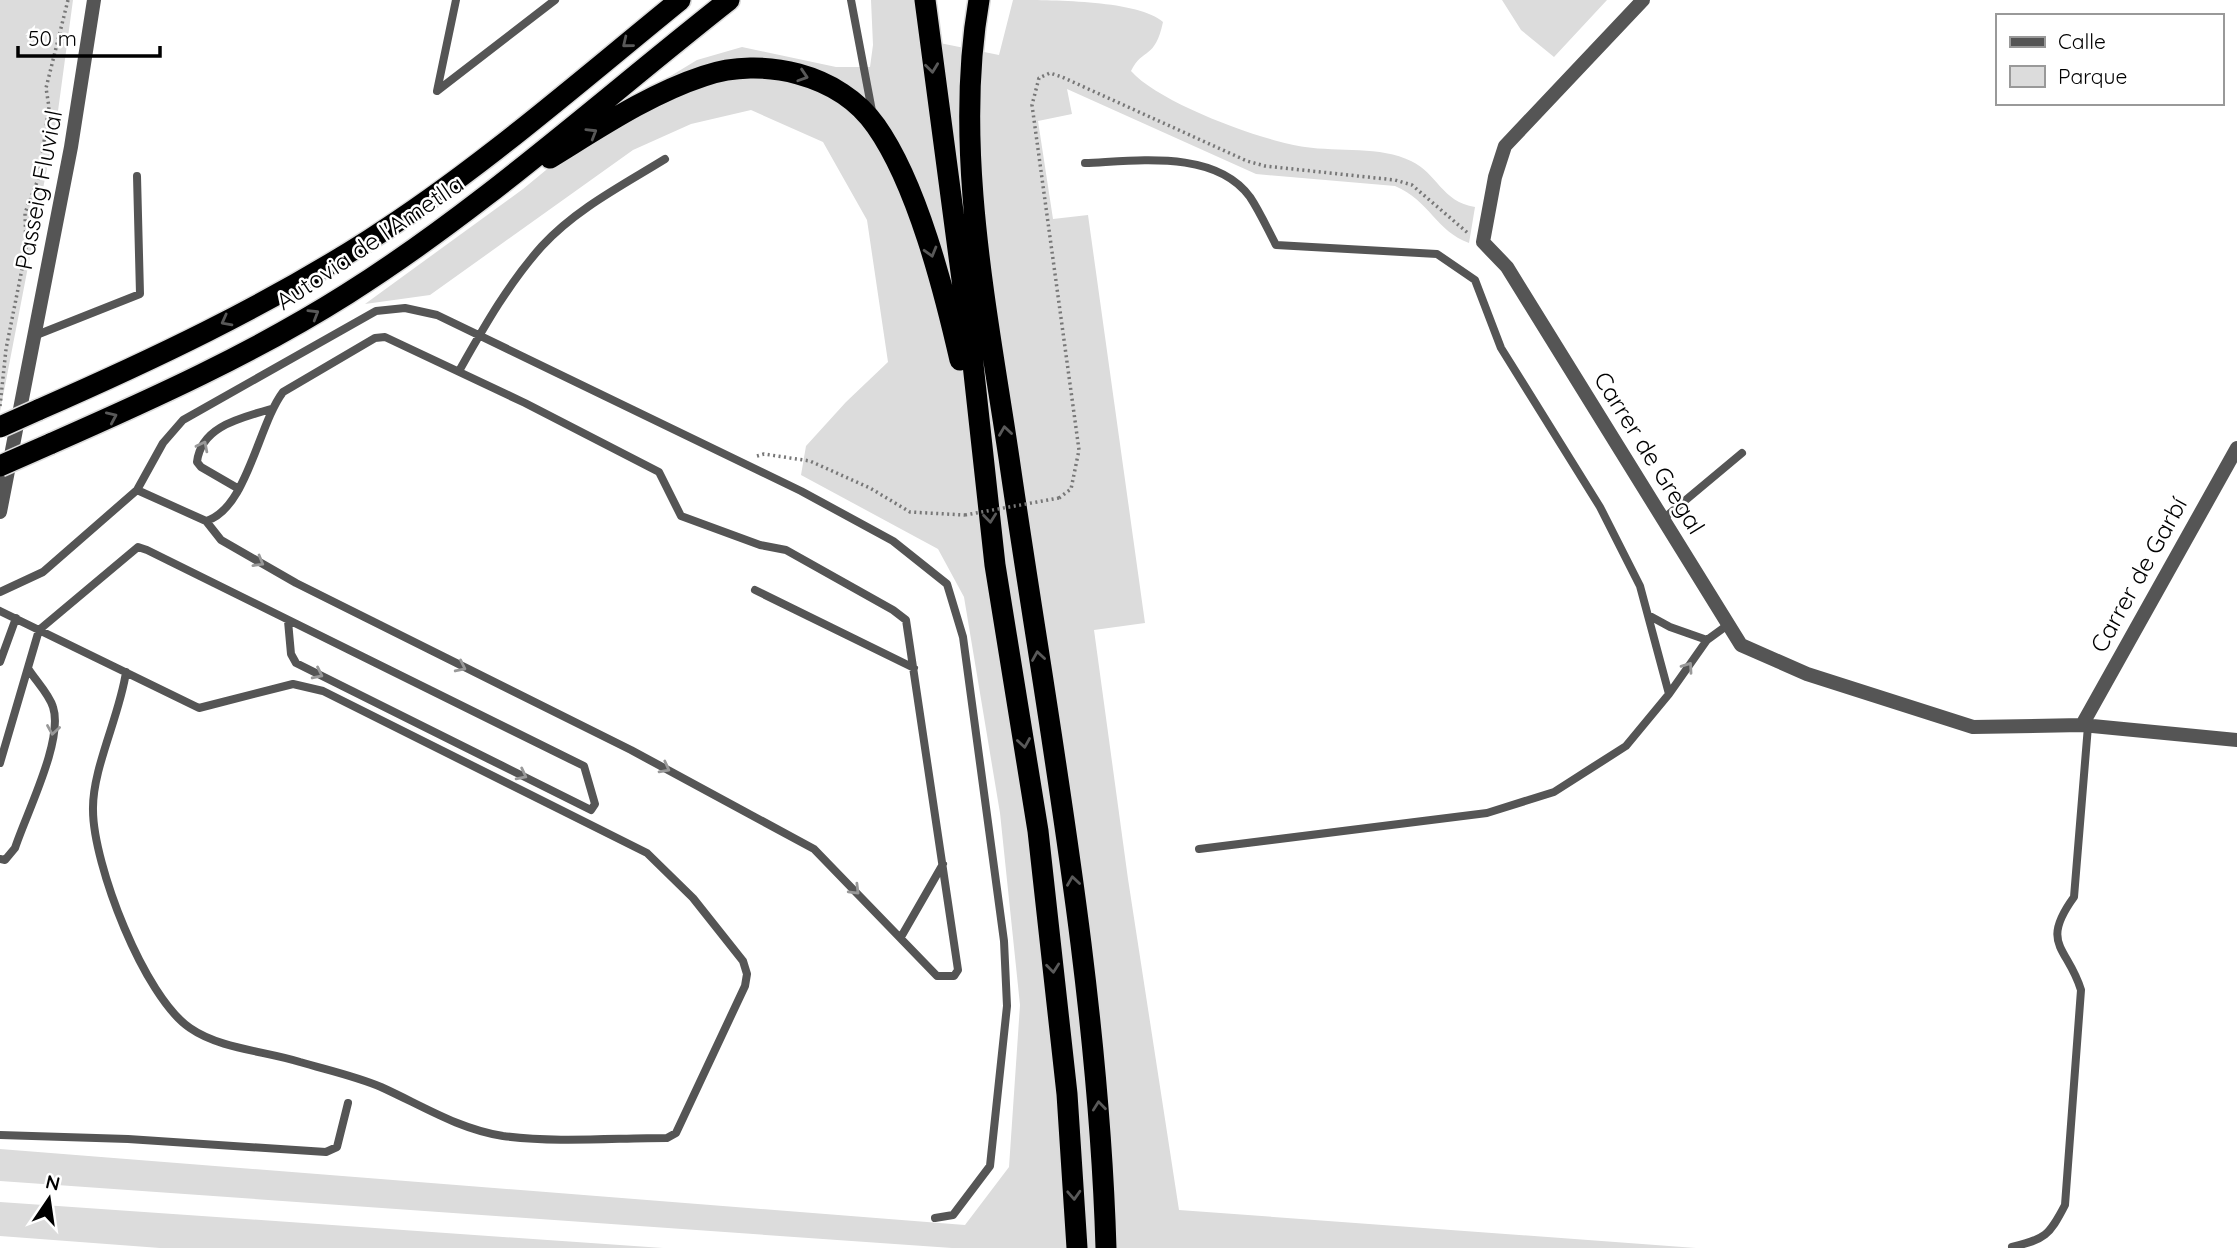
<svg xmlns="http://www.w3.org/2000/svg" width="2237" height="1248" font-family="Quicksand,sans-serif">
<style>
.green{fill:#dcdcdc}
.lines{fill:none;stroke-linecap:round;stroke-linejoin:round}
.motorway-casing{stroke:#dbdbdb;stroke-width:24}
.path{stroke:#777;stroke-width:3.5;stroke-dasharray:2 3.5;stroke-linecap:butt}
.service{stroke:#555;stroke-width:8}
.minor{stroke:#555;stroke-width:14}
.motorway{stroke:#000;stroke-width:21}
.motorway-bridge-casing{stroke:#dbdbdb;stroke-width:24;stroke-linecap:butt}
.path-bridge{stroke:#777;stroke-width:3.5;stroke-dasharray:2 3.5;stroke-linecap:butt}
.motorway-bridge{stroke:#000;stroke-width:21}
.oneway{stroke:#595959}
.oneway2{stroke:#999}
.labels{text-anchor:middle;stroke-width:5;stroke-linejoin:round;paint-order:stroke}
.street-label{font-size:24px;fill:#000;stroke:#fff}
</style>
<rect width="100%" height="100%" fill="#fff"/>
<!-- green -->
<path class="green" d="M 0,0 L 73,0 L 58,111 L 0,412 Z
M 871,0 L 932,0 L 920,39 L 999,55 L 1013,0 C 1050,0 1139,0 1163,22 C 1155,60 1143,47 1131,71 C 1159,103 1262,141 1305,147 C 1338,152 1381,146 1411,161 C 1437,173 1442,202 1475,207 L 1469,243 C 1436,231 1430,201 1395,186 L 1256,174 L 1067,89 L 1072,114 L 1038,121 L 1053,219 L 1088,215 L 1145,623 L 1094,630 L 1128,879 L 1179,1210 L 1696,1248 L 952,1248 L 0,1181 L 0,1149 L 965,1225 L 1009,1167 L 1020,1005 L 1000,813 L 964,597 L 938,549 L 801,475 L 806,446 L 846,402 L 888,362 L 867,220 L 823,142 L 751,110 L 691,124 L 633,150 L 430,295 L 365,304 L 523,189 L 631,100 L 697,60 L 742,47 L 836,67 L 870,67 L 873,45 Z
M 1502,0 L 1607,0 L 1554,57 L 1521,30 Z
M 0,1202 L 663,1248 L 160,1248 L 0,1236 Z"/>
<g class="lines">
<!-- motorway casing -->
<g class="motorway-casing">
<path id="motorway" d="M 925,0 L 972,355 L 995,565 L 1038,831 L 1067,1094 L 1077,1248
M 979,0 C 953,148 987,310 1009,458 C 1047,721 1098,982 1106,1248
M 550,158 C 599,128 649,94 704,76 C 762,56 840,74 876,126 C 917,184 944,290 960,360
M 38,410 C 152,360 264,307 369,240 C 479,170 579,82 680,0
M 50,444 C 152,399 252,354 347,294 C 483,208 603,99 729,0"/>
</g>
<!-- path -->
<path class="path" d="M 0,406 L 6,349 L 26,249 L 25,213 L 39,177 L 49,107 L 46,88 L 68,0
M 757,456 L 764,454 L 810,461 L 870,488 L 910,512 L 965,515
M 1059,498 L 1071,489 L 1079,450 L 1032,105 L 1039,78 L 1050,73 L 1062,77 L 1247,161 L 1265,166 L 1395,180 L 1412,185 L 1469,234"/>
<!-- service -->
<path class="service" d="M 456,0 L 437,91 L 555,0
M 851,0 L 872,111
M 1085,163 C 1136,161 1215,149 1250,197 C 1260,212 1268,230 1276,245 L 1437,254 L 1475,280 L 1501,348 L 1600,507 L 1640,586 L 1669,694 L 1626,746 L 1554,792 L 1487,813 L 1199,849
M 34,336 L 140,294 L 137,176
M 459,371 C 484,327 508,284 542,246 C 576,209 623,185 665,159
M 239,489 L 201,467 L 197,462 C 201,426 241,418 271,409
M 137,490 L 206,521 C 247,509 258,425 283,392 L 375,338 L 385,337 L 525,403 L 659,472 L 681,516 L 760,545 L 786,550 L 893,610 L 906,620 L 958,970 L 954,976 L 937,976 L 814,849 L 631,750 L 296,583 L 221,540 L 206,521
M 1663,519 L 1742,453
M 755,590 L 914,668
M 0,592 L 43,572 L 137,490 L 163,443 L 183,420 L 376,311 L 405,308 L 437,315 L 801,491 L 893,541 L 947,584 L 963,637 L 1004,941 L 1007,1006 L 990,1166 L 953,1215 L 935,1218
M 0,611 L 199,708 L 293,684 L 323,691 L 647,853 L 693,898 L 743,961 L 747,974 L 745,986 L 676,1133 L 667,1138 C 613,1138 557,1143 503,1136 C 458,1129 421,1105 381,1087 C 355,1076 327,1070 300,1062 C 266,1051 220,1049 190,1028 C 144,997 93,864 93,810 C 92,769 120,715 126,672
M 1648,615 L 1670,627 L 1707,640
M 0,662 L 16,618
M 1669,694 L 1707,640 L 1729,624
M 0,763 L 39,630 L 138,547 L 147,550 L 584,766 L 595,804 L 591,810 L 296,663 L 291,654 L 288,621
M 0,859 L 5,860 L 15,848 C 26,814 64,740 53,707 C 49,694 36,681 29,670
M 901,937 L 943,864
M 0,1135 L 128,1139 L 326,1152 L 337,1147 L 348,1103
M 2012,1247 C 2045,1239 2049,1236 2065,1205 L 2081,990 C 2068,947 2039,945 2074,897 L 2088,726"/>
<!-- minor -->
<path class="minor" d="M 1643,0 L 1505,146 L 1495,177 L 1483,242 L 1507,267 L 1741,645 L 1807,674 L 1973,727 L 2082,725 L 2237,740
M 0,512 L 71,147 L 94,0
M 2082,725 L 2237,448"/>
<!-- motorway -->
<use href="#motorway" class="motorway"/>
<!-- motorway-bridge casing -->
<g class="motorway-bridge-casing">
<path id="motorway-bridge" d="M 0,427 L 38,410
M 0,466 L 50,444"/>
</g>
<!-- path-bridge -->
<path class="path-bridge" d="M 965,515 L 1059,498"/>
<!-- motorway-bridge -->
<use href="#motorway-bridge" class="motorway-bridge"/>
</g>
<!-- one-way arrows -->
<defs><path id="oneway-chevron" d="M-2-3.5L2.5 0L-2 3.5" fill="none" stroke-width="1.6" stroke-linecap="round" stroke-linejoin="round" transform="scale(1.75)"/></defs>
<g class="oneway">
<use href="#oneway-chevron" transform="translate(627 43) rotate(141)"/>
<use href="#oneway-chevron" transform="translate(932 68) rotate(83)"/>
<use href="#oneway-chevron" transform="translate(803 76) rotate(18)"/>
<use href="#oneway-chevron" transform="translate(592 133) rotate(-31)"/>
<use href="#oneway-chevron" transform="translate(931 252) rotate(74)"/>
<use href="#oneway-chevron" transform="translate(314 314) rotate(-31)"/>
<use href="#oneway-chevron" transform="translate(226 321) rotate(152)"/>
<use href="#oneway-chevron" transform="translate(112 417) rotate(-24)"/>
<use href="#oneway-chevron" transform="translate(1005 431) rotate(-98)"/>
<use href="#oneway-chevron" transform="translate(990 518) rotate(84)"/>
<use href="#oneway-chevron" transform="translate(1038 656) rotate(-99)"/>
<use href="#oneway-chevron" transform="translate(1024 743) rotate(81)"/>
<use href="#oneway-chevron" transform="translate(1073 881) rotate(-98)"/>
<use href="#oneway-chevron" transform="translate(1053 968) rotate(84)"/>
<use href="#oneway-chevron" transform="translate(1099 1106) rotate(-96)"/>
<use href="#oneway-chevron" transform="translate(1074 1195) rotate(87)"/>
</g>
<g class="oneway2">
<use href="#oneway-chevron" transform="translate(203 446) rotate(-63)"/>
<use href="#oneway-chevron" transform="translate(259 562) rotate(30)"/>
<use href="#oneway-chevron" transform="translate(461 667) rotate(26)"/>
<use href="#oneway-chevron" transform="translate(1688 667) rotate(-55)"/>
<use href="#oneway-chevron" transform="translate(318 674) rotate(26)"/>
<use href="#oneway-chevron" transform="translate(53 730) rotate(99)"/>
<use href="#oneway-chevron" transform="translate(665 768) rotate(28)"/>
<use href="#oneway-chevron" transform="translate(522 775) rotate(27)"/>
<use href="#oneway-chevron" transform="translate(855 890) rotate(45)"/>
</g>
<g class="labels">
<!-- street labels -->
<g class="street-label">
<text transform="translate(39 190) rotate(-79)" y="8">Passeig Fluvial</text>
<text transform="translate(370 243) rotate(-34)" y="8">Autovia de l'Ametlla</text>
<text transform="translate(1649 453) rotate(58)" y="8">Carrer de Gregal</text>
<text transform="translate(2139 575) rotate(-61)" y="8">Carrer de Garbí</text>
</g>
</g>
<!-- legend -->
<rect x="1996" y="14" width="228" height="91" fill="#ffffff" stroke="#999999" stroke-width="2"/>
<rect x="2010" y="37" width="35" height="10" fill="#555555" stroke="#999999" stroke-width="2"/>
<text x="2058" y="49" font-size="21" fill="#000000">Calle</text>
<rect x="2010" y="66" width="35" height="21" fill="#dcdcdc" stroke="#999999" stroke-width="2"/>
<text x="2058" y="84" font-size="21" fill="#000000">Parque</text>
<!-- north arrow -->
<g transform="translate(49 1199) rotate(13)" stroke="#ffffff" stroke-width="5" paint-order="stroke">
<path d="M0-5L12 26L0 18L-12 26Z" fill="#000000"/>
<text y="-10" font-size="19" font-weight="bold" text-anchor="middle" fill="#000000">N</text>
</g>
<!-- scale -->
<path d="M18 46v10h142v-10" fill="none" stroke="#000000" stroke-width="3.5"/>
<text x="28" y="46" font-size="21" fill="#000000" stroke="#ffffff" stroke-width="5" paint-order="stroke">50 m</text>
</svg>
